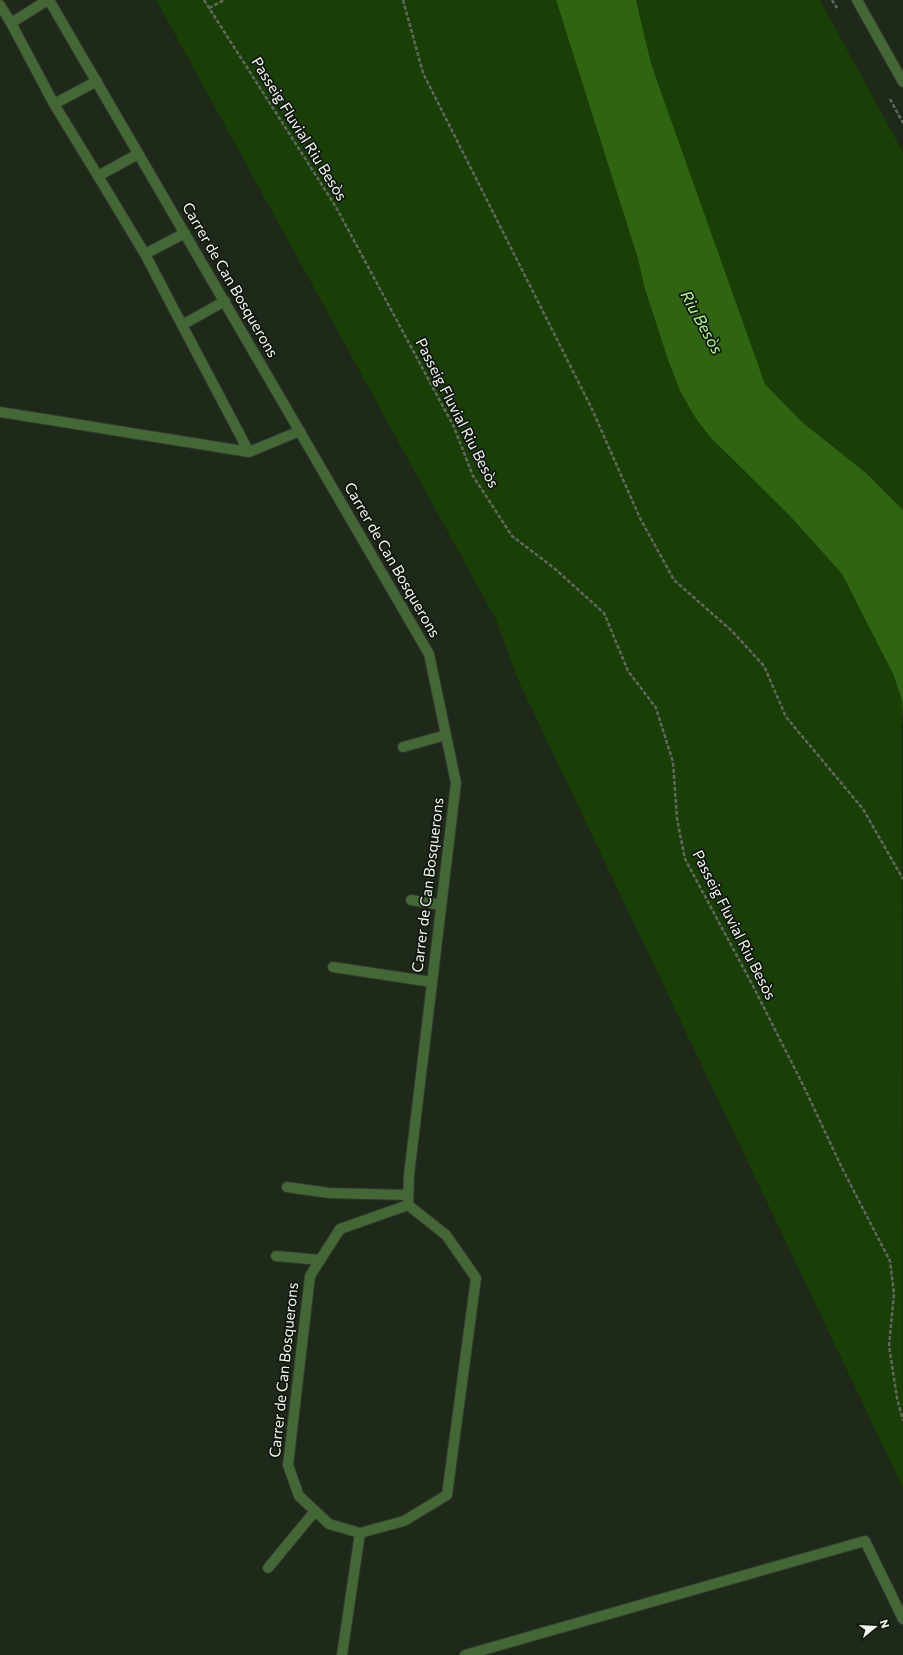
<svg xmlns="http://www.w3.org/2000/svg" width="903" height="1655" font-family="Commissioner,sans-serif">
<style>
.built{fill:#1e291a}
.green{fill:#1a3f06}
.water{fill:#2f6510}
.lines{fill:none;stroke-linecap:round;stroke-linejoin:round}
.lane-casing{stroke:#32392f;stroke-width:12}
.street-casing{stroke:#32392f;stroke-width:12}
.path{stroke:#62685f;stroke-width:2.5;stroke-dasharray:4 2;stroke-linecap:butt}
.lane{stroke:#446736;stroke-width:10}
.street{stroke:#446736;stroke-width:10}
.labels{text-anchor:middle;stroke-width:3.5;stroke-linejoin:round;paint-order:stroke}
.street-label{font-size:15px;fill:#f2f7f0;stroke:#0f160d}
.water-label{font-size:16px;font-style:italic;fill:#b0fc91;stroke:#0f160d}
</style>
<rect width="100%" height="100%" fill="#181f15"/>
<!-- built -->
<path class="built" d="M 0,0 L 156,0 L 496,620 L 517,678 L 903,1488 L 903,1655 L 0,1655 Z
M 820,0 L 903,0 L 903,152 Z"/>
<!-- green -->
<path class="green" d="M 156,0 L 556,0 L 638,259 L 644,286 L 668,360 L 680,391 L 696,419 L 711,438 L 790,516 L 842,574 L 893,674 L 902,700 L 903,1488 L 517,678 L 496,620 Z
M 636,0 L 820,0 L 903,152 L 903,510 L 866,473 L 802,422 L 765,384 L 661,92 L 651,63 Z"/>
<!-- water -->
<path class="water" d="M 556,0 L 636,0 L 651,63 L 661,92 L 765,384 L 802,422 L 866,473 L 903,510 L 903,726 L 902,700 L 893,674 L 842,574 L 790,516 L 711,438 L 696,419 L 680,391 L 668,360 L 644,286 L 638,259 Z"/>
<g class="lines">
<!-- lane casing -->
<g class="lane-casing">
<path id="lane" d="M 0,5 L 11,23 L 48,0
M 11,23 L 54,104 L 97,81
M 54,104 L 98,176 L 138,154
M 98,176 L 145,254 L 185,233
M 145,254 L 182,325 L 225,301
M 182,325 L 249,452
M 0,412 L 249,452 L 300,431
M 403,747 L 446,735
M 411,900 L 441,905
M 333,967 L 432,982
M 287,1187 L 329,1193 L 408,1195
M 276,1256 L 320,1260
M 268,1568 L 315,1511
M 465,1655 L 865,1541 L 903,1619"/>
</g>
<!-- street casing -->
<g class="street-casing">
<path id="street" d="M 49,0 L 429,654 L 456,783 L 409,1175 L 408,1205
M 857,0 L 903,82
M 408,1205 L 446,1235 L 476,1278 L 447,1495 L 404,1521 L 360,1533 L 329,1524 L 299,1496 L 288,1465 L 310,1276 L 340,1229 Z
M 342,1655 L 360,1533"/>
</g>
<!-- path -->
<path class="path" d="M 204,0 L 336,207 L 454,427 L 473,476 L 512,536 L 554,568 L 604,613 L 628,671 L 656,708 L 673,762 L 677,819 L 685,859 L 752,984 L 804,1087 L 842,1168 L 890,1261 L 894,1294 L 889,1346 L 897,1398 L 903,1421
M 403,0 L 423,73 L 591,407 L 640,518 L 674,580 L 732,631 L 764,666 L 786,717 L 863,809 L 903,879
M 832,0 L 837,8
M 209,8 L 224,0
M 890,99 L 903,123"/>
<!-- lane -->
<use href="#lane" class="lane"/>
<!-- street -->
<use href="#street" class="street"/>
</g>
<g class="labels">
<!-- street labels -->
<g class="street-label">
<text transform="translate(299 129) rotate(58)" y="5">Passeig Fluvial Riu Besòs</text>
<text transform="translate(230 280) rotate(60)" y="5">Carrer de Can Bosquerons</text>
<text transform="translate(457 413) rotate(63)" y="5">Passeig Fluvial Riu Besòs</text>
<text transform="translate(392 560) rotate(60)" y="5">Carrer de Can Bosquerons</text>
<text transform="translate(428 885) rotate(-83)" y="5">Carrer de Can Bosquerons</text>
<text transform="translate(734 925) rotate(63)" y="5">Passeig Fluvial Riu Besòs</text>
<text transform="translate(284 1370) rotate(-84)" y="5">Carrer de Can Bosquerons</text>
</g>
<!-- water labels -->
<g class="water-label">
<text transform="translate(702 322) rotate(61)" y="6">Riu Besòs</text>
</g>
</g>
<!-- north arrow -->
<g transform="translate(875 1627) rotate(72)" stroke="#0f160d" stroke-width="3" paint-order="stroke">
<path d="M0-3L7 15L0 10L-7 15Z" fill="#f2f7f0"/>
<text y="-6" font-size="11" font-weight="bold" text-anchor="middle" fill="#f2f7f0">N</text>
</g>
</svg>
